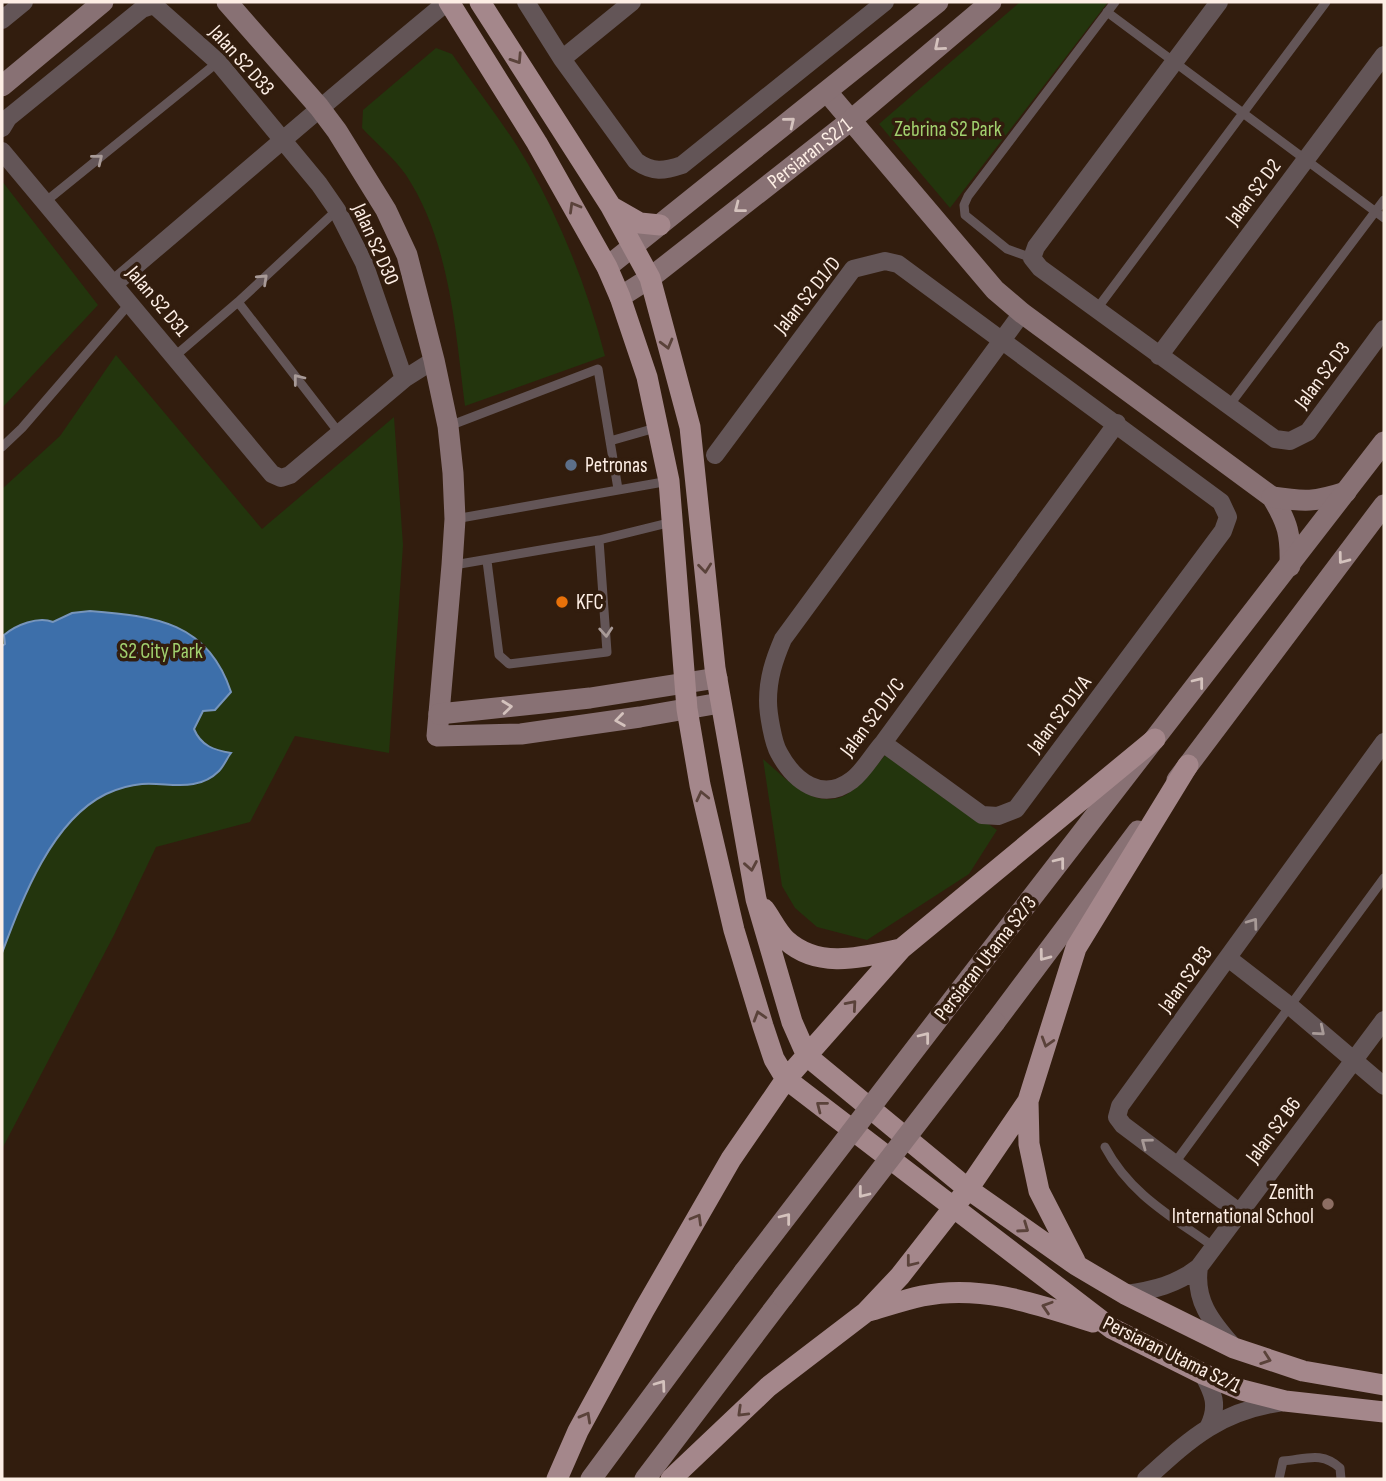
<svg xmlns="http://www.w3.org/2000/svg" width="1386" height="1481" font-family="'Sofia Sans Condensed',sans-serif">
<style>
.green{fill:#23350d}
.water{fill:#3d6faa;stroke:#7795bc;stroke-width:2}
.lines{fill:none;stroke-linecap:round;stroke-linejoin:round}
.lane{stroke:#635557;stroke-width:9}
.street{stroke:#635557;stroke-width:18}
.secondary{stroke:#887174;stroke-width:21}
.primary{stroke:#a4878b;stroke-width:21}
.secondary-bridge{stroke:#887174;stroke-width:21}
.oneway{stroke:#d4c2bd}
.oneway2{stroke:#5a423a}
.oneway3{stroke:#a89a97}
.service-dot{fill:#5c6f8a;stroke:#321d0e;stroke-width:2.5}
.food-dot{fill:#e8710a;stroke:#321d0e;stroke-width:2.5}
.education-dot{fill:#8d6e63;stroke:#321d0e;stroke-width:2.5}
.labels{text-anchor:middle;stroke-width:7;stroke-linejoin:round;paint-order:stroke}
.street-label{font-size:21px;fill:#fdeee5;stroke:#321d0e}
.park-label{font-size:21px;fill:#a1d06e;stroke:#321d0e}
.poi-label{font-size:21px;fill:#fdeee5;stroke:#321d0e;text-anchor:start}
</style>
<rect width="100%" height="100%" fill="#321d0e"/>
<!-- green -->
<path class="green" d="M 1020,2 L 1108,2 L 950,208 L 879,124 Z
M 436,48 L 452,54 C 477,90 506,126 528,164 C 562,224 588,290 605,356 L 465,406 C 455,328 450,242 406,175 C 394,158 376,143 362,128 L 363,110 Z
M 2,181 L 98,305 L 2,408 Z
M 116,355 L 262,529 L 394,417 L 403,545 L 389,753 L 295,736 L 250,822 L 156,847 L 114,935 L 2,1149 L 2,489 L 60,436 Z
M 887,753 L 997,830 L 969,874 L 867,940 L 817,927 L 795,908 L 782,886 L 763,759 C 787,779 819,817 853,790 C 866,780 876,765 887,753 Z"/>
<!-- water -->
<path class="water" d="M 90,611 C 155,616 208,622 231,692 L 215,710 L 203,711 L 194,729 C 201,746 214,750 231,753 C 227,758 224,766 219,771 C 197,793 169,782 142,784 C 130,785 117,789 106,794 C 51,821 22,900 2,953 L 2,646 L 5,644 L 4,635 C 16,625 38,616 53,622 L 72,613 Z"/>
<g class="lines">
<!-- lane -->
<path class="lane" d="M 1107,12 L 1384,218
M 45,202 L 218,62
M 1032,258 L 1007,249 L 965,215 L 964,205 L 968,196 L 1115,2
M 238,302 L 340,434
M 1096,310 L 1326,2
M 175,356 L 238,302 L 337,210
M 1228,407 L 1384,200
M 449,426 L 598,369 L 618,489
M 610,441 L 659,427
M 2,447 L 22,428 L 130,303
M 455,519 L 669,481
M 487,561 L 499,655 L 509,664 L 607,652 L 599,540
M 454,565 L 599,540 L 672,522
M 1105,1147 C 1130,1194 1171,1216 1214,1247
M 1174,1164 L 1384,878
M 1279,1479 L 1283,1461 C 1306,1459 1322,1451 1340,1468 L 1341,1479"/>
<!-- street -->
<path class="street" d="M 526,2 L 562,59 L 636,161 C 653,173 664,171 682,165 L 885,2
M 1219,2 L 1036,247 L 1032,258 L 1040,268 L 1275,439 L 1290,441 L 1308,432 L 1384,329
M 2,20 L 24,2
M 562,59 L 632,2
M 2,128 L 8,118 L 142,9 L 154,5 L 218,62 L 319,184 L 337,210 L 364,263 L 404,379
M 2,151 L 272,474 L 281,478 L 290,475 L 404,379 L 434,360
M 114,284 C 225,190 335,94 447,2
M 1022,313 L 783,639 C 774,660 768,678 768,701 C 768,713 773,743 779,753 C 794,781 822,803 852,780 C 864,771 873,754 883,743 L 1117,423
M 1159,356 L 1384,55
M 715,455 L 853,269 L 885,261 L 898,264 L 1221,502 L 1228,517 L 1223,531 L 1016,809 L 998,816 L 982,815 L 883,743
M 1228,958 L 1290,1006 L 1384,1086
M 1240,1213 L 1123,1125 L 1117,1117 L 1120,1106 L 1384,742
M 1199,1267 C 1194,1300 1211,1321 1231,1344
M 1125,1294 C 1154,1290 1176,1285 1199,1267 L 1384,1020
M 1203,1374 C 1213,1393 1219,1405 1209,1426
M 1146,1479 C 1192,1437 1220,1411 1283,1402"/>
<!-- secondary -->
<g class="secondary">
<path d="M 227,2 L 319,107 L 337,131 L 386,210 L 407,255 L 434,360 L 448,426 L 453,473 L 455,519 L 452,565 L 437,736 L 521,734 L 640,717 L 720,703"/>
<path d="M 2,86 L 103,2"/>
<path d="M 827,92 L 995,290 L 1022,313 L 1272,497 C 1288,523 1291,535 1290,566"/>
<path d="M 607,267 L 938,2"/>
<path id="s1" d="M 620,297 L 650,278 L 850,121 L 991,2"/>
<path d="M 1272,497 C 1305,502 1315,502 1346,492"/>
<path d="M 439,714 L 590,698 L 717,678"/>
<path d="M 1177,780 L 1384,505"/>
<path d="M 958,993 L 1384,442"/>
<path d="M 995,1022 L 1138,831"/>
<path d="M 591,1479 L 744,1272"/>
<path d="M 645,1479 L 783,1297"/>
</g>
<!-- primary -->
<path class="primary" d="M 449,2 L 537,143 L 607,267 L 620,297 L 647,377 L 669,481 L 687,709 L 700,785 L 734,930 L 763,1026 L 774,1059 L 786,1079 L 1111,1328 L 1203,1374 L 1242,1390 L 1285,1401 L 1384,1412
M 480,2 L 610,205 L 650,278 L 690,427 L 715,668 L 756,899 L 792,1022 L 807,1056 L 968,1189 L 1076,1265 L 1125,1294 L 1234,1348 L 1303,1371 L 1384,1385
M 612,207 L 640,223 L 660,225
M 764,909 C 771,918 777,932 786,940 C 819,970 863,957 901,949
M 1028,1101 L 1029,1144 L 1039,1191 L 1075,1261
M 869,1311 C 886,1306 904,1300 922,1296 C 981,1284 1037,1304 1093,1322
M 557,1479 L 578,1431 L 644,1310 L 731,1159 L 786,1079 L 901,949 L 1155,739
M 671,1479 L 768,1387 L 866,1312 L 900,1276 L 968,1189 L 1028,1101 L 1076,948 L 1188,765"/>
<!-- secondary-bridge -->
<path class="secondary-bridge" d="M 744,1272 L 958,993
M 783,1297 L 995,1022"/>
</g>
<!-- one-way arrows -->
<defs><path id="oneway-chevron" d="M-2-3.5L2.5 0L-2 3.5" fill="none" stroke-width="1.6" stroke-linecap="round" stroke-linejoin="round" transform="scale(1.75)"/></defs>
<g class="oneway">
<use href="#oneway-chevron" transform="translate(939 46) rotate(140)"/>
<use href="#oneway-chevron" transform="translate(790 122) rotate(-39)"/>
<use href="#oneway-chevron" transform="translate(739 208) rotate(142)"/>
<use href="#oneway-chevron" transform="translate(1343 559) rotate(127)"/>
<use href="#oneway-chevron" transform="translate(1199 682) rotate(-52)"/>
<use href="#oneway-chevron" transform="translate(507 707) rotate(-6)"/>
<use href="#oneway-chevron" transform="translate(620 720) rotate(172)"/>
<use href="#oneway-chevron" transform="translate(1060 862) rotate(-52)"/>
<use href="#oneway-chevron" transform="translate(1044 956) rotate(127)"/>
<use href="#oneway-chevron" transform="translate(925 1037) rotate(-52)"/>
<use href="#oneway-chevron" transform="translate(863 1193) rotate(128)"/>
<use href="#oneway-chevron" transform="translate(786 1218) rotate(-52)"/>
<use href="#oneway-chevron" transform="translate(661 1385) rotate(-54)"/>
</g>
<g class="oneway2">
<use href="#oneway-chevron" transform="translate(517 59) rotate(57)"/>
<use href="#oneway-chevron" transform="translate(574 207) rotate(-120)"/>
<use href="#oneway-chevron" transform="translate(667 344) rotate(75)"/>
<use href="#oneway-chevron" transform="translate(705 568) rotate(84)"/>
<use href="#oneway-chevron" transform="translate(702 796) rotate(-103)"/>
<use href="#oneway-chevron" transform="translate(751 866) rotate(80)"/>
<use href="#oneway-chevron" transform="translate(852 1005) rotate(-49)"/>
<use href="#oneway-chevron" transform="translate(759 1016) rotate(-107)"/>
<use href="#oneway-chevron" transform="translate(1047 1042) rotate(107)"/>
<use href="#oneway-chevron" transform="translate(821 1106) rotate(-142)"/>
<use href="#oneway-chevron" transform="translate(697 1219) rotate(-60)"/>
<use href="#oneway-chevron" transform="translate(1024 1228) rotate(35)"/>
<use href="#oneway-chevron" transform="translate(911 1262) rotate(128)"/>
<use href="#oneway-chevron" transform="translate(1047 1307) rotate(-162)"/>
<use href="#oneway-chevron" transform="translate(1266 1359) rotate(19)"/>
<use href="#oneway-chevron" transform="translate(742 1412) rotate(136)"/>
<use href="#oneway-chevron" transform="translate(586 1417) rotate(-61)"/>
</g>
<g class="oneway3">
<use href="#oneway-chevron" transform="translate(98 159) rotate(-39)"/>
<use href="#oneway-chevron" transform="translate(263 279) rotate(-43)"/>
<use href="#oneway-chevron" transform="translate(298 379) rotate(-128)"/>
<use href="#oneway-chevron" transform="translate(606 632) rotate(86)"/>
<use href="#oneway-chevron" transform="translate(1253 923) rotate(-54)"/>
<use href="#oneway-chevron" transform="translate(1320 1031) rotate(40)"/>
<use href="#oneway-chevron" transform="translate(1146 1143) rotate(-143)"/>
</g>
<!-- markers -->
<circle class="service-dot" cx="571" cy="465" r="7"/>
<circle class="food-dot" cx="562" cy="602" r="7"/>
<circle class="education-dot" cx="1328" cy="1204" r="7"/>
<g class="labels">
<!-- street labels -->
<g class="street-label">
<text transform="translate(242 60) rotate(48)" y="7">Jalan S2 D33</text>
<text dy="7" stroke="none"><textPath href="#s1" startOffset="238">Persiaran S2/1</textPath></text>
<text transform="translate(1253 192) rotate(-53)" y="7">Jalan S2 D2</text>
<text transform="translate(376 244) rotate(66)" y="7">Jalan S2 D30</text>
<text transform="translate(807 295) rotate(-51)" y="7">Jalan S2 D1/D</text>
<text transform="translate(158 301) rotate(50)" y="7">Jalan S2 D31</text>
<text transform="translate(1322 375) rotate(-53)" y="7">Jalan S2 D3</text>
<text transform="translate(1059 714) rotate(-53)" y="7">Jalan S2 D1/A</text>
<text transform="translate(872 717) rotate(-53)" y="7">Jalan S2 D1/C</text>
<text transform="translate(985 958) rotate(-52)" y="7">Persiaran Utama S2/3</text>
<text transform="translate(1185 979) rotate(-54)" y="7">Jalan S2 B3</text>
<text transform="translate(1273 1130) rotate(-53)" y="7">Jalan S2 B6</text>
<text transform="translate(1172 1354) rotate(26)" y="7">Persiaran Utama S2/1</text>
</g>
<!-- park labels -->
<g class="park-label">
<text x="948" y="136">Zebrina S2 Park</text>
<text x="161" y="658">S2 City Park</text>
</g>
<!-- poi labels -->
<g class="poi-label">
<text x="585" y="472">Petronas</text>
<text x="576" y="609">KFC</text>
<text x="1314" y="1199" text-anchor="end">Zenith<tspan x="1314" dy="24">International School</tspan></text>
</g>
</g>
<!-- border -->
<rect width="1386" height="1481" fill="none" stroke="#fdeee5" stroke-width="7"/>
</svg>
